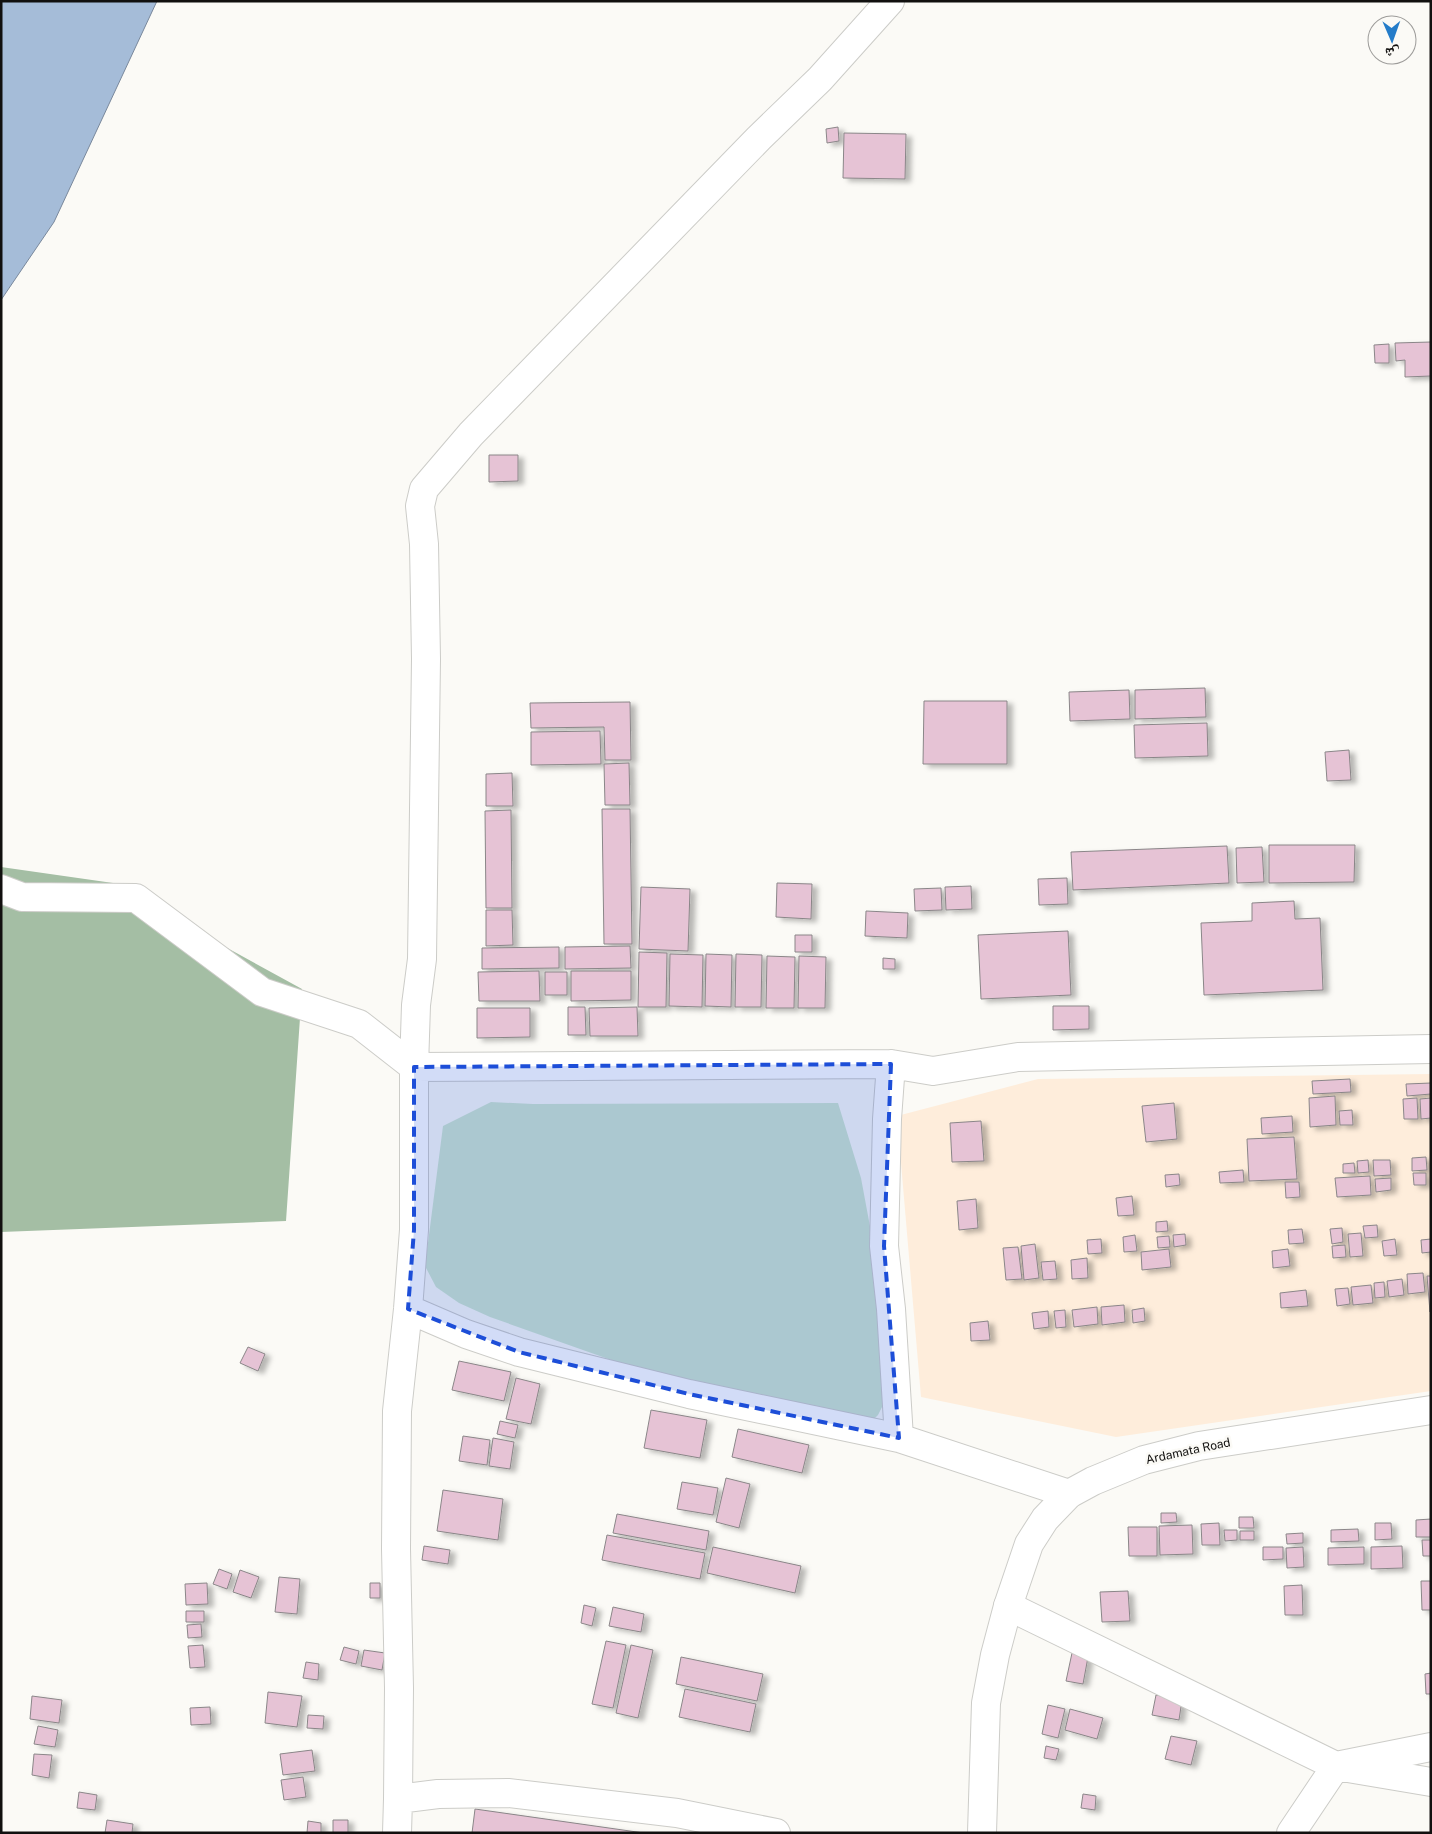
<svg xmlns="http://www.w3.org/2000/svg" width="1432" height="1834" font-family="'Public Sans','Noto Naskh Arabic',sans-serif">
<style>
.commercial{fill:#feeddb}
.green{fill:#cfe7cf}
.forest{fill:#a4bea4}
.water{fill:#a5bcd8;stroke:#79889c}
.building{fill:#e6c3d5;stroke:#8a8688;filter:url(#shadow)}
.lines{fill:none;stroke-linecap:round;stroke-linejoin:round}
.minor-casing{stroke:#ccccc8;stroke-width:30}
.secondary-casing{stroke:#ccccc8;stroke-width:30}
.minor{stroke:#fff;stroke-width:28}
.secondary{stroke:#fff;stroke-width:28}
.marked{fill:#1d4ed8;fill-opacity:0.2;stroke:#1d4ed8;stroke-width:4;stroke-dasharray:10 6;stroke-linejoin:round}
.labels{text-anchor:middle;stroke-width:5;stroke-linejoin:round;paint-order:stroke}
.street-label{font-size:12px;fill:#11100f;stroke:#fbfaf6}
</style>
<defs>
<filter id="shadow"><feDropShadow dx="5.5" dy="3" stdDeviation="2.5" flood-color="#0004"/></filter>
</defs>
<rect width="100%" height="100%" fill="#fbfaf6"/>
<!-- commercial -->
<path class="commercial" d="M 1431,1074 L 1431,1391 L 1116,1437 L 921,1397 L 897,1116 L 1038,1079 Z"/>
<!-- green -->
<path class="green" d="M 491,1102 L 533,1104 L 838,1103 L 861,1178 L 877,1264 L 884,1403 L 878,1415 L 870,1423 L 679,1384 L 490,1317 L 459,1303 L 436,1287 L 425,1266 L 443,1126 Z"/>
<!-- forest -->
<path class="forest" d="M 1,867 L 134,886 L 220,944 L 302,989 L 286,1221 L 1,1232 Z"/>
<!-- water -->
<path class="water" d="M 1,1 L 157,1 L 54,222 L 1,300 Z"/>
<!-- building -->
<path class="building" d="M 838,127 L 839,141 L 827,143 L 826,129 Z
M 844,133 L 906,134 L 905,179 L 843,178 Z
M 1431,342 L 1431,376 L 1405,377 L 1405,360 L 1396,361 L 1395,343 Z
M 1389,344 L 1389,363 L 1375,363 L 1374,345 Z
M 489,455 L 518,455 L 518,481 L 489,482 Z
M 1205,688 L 1206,717 L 1135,719 L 1135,690 Z
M 1129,690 L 1130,719 L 1070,721 L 1069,692 Z
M 924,701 L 1007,701 L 1007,764 L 923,764 Z
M 630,702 L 631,760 L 605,760 L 604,727 L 531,728 L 530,703 Z
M 1207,723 L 1208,756 L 1135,758 L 1134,725 Z
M 600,731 L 601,764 L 531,765 L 531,732 Z
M 1349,750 L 1351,780 L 1327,781 L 1325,752 Z
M 629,763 L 630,805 L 605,805 L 604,764 Z
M 512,773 L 513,806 L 486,806 L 486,774 Z
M 602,809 L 630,809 L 632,944 L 604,944 Z
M 511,810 L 512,908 L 486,908 L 485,811 Z
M 1269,845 L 1355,845 L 1354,882 L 1269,883 Z
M 1227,846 L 1229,883 L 1073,890 L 1071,852 Z
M 1262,847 L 1264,882 L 1237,883 L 1236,848 Z
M 1067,878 L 1068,904 L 1039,905 L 1038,879 Z
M 777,883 L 812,884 L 811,919 L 776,917 Z
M 971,886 L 972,909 L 946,910 L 945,887 Z
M 641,887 L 690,889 L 688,951 L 639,949 Z
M 941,888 L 942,910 L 915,911 L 914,889 Z
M 1294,901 L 1295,919 L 1320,918 L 1323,990 L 1204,995 L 1201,923 L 1252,921 L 1252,903 Z
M 486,910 L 512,910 L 513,945 L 486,946 Z
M 866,911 L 908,913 L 907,938 L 865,936 Z
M 1068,931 L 1071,995 L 981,999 L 978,935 Z
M 795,935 L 812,935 L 812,952 L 795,952 Z
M 630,946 L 631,968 L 565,969 L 565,947 Z
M 559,947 L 559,968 L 482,969 L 482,948 Z
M 639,952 L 667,953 L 666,1007 L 638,1007 Z
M 670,954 L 703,955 L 702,1007 L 669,1006 Z
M 706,954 L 732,955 L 731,1007 L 705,1006 Z
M 736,954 L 762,955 L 761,1007 L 735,1007 Z
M 767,956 L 795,957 L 794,1008 L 766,1008 Z
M 799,956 L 826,957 L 825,1008 L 798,1008 Z
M 883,958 L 895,959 L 895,969 L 883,969 Z
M 539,971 L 540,1001 L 479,1001 L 478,972 Z
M 571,971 L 631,971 L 631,1000 L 571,1001 Z
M 545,972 L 567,972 L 567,995 L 545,995 Z
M 1053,1006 L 1089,1006 L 1089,1029 L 1053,1030 Z
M 568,1007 L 585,1007 L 586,1035 L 568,1035 Z
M 637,1007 L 638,1036 L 590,1036 L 589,1008 Z
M 477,1008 L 530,1008 L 530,1037 L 477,1038 Z
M 1350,1079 L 1351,1092 L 1313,1094 L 1312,1081 Z
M 1431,1083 L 1431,1094 L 1407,1096 L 1406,1084 Z
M 1335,1096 L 1336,1125 L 1310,1127 L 1309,1098 Z
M 1417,1098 L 1418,1119 L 1404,1119 L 1403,1099 Z
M 1431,1098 L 1431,1118 L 1421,1119 L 1420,1099 Z
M 1174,1103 L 1177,1139 L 1146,1142 L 1142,1106 Z
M 1352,1110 L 1353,1125 L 1340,1125 L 1339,1111 Z
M 1292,1116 L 1293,1132 L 1262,1134 L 1261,1118 Z
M 981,1121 L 984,1161 L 952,1162 L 950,1123 Z
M 1294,1137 L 1297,1179 L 1249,1181 L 1247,1139 Z
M 1426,1157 L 1427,1170 L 1412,1171 L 1412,1158 Z
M 1368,1160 L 1369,1172 L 1358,1173 L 1357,1161 Z
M 1373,1160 L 1390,1160 L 1391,1175 L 1374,1176 Z
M 1354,1163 L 1355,1173 L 1343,1173 L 1343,1164 Z
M 1243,1170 L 1244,1182 L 1220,1183 L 1219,1172 Z
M 1413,1173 L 1426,1173 L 1426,1185 L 1414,1185 Z
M 1179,1174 L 1180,1185 L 1166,1187 L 1165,1175 Z
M 1370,1176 L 1371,1195 L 1337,1197 L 1335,1178 Z
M 1391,1178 L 1391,1190 L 1376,1192 L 1375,1179 Z
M 1285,1182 L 1299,1182 L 1300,1197 L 1286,1198 Z
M 1132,1196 L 1134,1215 L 1118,1216 L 1116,1198 Z
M 976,1199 L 978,1228 L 959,1230 L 957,1201 Z
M 1167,1221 L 1168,1231 L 1156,1232 L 1156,1222 Z
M 1377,1225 L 1378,1237 L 1365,1238 L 1363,1226 Z
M 1342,1228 L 1343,1242 L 1332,1244 L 1330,1229 Z
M 1302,1229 L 1304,1243 L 1289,1244 L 1288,1230 Z
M 1361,1233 L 1363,1256 L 1350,1257 L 1348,1234 Z
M 1185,1234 L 1186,1245 L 1174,1247 L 1173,1235 Z
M 1135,1235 L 1137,1251 L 1124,1252 L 1123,1237 Z
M 1169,1236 L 1170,1247 L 1158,1248 L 1157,1237 Z
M 1101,1239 L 1102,1253 L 1088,1254 L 1087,1240 Z
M 1395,1239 L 1397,1255 L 1384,1256 L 1382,1241 Z
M 1431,1239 L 1431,1252 L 1422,1253 L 1421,1240 Z
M 1035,1244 L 1039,1278 L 1024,1280 L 1021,1246 Z
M 1345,1245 L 1346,1257 L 1333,1258 L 1332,1246 Z
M 1018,1247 L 1022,1279 L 1006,1280 L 1003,1248 Z
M 1169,1249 L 1171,1267 L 1142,1270 L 1141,1252 Z
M 1288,1249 L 1290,1266 L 1273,1268 L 1272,1251 Z
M 1087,1258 L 1088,1278 L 1072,1279 L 1071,1260 Z
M 1055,1261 L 1057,1279 L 1043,1280 L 1041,1262 Z
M 1423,1273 L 1425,1292 L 1408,1294 L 1407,1274 Z
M 1427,1276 L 1431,1276 L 1430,1312 Z
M 1402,1279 L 1404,1295 L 1389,1297 L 1387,1281 Z
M 1384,1282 L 1385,1297 L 1375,1298 L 1374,1283 Z
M 1371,1285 L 1373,1303 L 1353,1305 L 1351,1287 Z
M 1348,1288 L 1350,1304 L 1337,1306 L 1335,1289 Z
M 1306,1290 L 1308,1306 L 1281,1308 L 1280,1293 Z
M 1124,1305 L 1125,1322 L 1102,1325 L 1101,1307 Z
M 1097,1307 L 1098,1324 L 1074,1327 L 1072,1310 Z
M 1144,1308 L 1145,1321 L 1133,1323 L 1132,1310 Z
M 1065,1310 L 1066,1327 L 1056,1328 L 1054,1311 Z
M 1048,1311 L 1049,1327 L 1034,1329 L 1032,1313 Z
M 988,1321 L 990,1340 L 971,1341 L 970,1323 Z
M 248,1347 L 265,1354 L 258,1371 L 240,1363 Z
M 459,1361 L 511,1372 L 504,1401 L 452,1390 Z
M 516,1378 L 540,1384 L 531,1424 L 506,1419 Z
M 651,1410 L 707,1420 L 700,1458 L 644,1448 Z
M 500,1421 L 518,1425 L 515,1438 L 497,1434 Z
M 738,1429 L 809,1445 L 802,1473 L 732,1457 Z
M 463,1436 L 490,1440 L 487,1465 L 459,1461 Z
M 493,1438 L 514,1442 L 510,1469 L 489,1466 Z
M 726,1478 L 750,1484 L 739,1528 L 716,1522 Z
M 682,1482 L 718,1488 L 713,1515 L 677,1509 Z
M 443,1490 L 503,1499 L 498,1540 L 437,1531 Z
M 1161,1513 L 1176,1513 L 1177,1522 L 1161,1523 Z
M 617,1514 L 709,1531 L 706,1550 L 613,1533 Z
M 1239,1517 L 1253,1517 L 1254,1528 L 1239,1528 Z
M 1431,1519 L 1431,1537 L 1416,1537 L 1416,1520 Z
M 1219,1523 L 1220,1545 L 1202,1545 L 1201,1524 Z
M 1375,1523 L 1391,1523 L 1392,1539 L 1375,1540 Z
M 1192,1525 L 1193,1554 L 1160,1555 L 1159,1526 Z
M 1128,1527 L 1157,1527 L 1157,1556 L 1129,1556 Z
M 1358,1529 L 1359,1541 L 1331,1542 L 1331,1530 Z
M 1224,1530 L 1237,1530 L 1237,1540 L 1225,1541 Z
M 1240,1531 L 1254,1531 L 1254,1540 L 1240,1540 Z
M 1303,1533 L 1303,1543 L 1287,1544 L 1286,1534 Z
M 607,1535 L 705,1553 L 700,1579 L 602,1560 Z
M 1422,1540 L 1431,1540 L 1431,1556 L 1423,1556 Z
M 424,1546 L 450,1550 L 448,1564 L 422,1560 Z
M 1402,1546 L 1403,1568 L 1371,1569 L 1371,1547 Z
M 713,1547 L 801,1566 L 795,1593 L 707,1573 Z
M 1263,1547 L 1283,1547 L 1283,1559 L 1263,1560 Z
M 1303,1547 L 1304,1567 L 1287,1568 L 1286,1548 Z
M 1364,1547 L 1364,1564 L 1328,1565 L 1328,1548 Z
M 219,1569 L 232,1574 L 227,1589 L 213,1584 Z
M 240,1570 L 259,1577 L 251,1598 L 233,1592 Z
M 279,1577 L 300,1579 L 297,1614 L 275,1612 Z
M 1421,1581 L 1431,1581 L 1431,1610 L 1422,1610 Z
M 207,1583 L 208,1604 L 186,1605 L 185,1584 Z
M 370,1583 L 380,1583 L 380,1598 L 370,1598 Z
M 1302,1585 L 1303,1615 L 1285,1615 L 1284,1586 Z
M 1128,1591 L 1130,1621 L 1102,1622 L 1100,1592 Z
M 584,1605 L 596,1608 L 592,1626 L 581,1623 Z
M 613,1607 L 644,1614 L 641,1632 L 609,1626 Z
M 186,1611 L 204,1611 L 204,1622 L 186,1622 Z
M 201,1624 L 202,1637 L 188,1638 L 187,1625 Z
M 606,1641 L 626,1645 L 613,1708 L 592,1704 Z
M 203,1645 L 205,1667 L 190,1668 L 188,1646 Z
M 631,1645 L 653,1650 L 638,1718 L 616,1713 Z
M 344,1647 L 359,1651 L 356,1664 L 340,1660 Z
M 364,1650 L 385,1653 L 382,1670 L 361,1666 Z
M 1072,1653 L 1088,1657 L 1083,1684 L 1066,1681 Z
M 681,1657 L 763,1674 L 757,1701 L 676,1684 Z
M 306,1662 L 319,1664 L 318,1680 L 303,1678 Z
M 1431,1673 L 1431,1694 L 1426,1694 L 1425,1674 Z
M 685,1689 L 756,1704 L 750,1732 L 679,1717 Z
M 268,1692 L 302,1696 L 297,1727 L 265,1723 Z
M 1156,1695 L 1182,1700 L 1179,1720 L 1152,1715 Z
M 32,1696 L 62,1700 L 59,1723 L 30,1719 Z
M 1048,1705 L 1065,1709 L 1058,1738 L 1042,1734 Z
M 210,1707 L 211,1724 L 191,1725 L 190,1708 Z
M 1070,1709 L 1103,1718 L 1097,1739 L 1065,1730 Z
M 308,1715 L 324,1716 L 323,1729 L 307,1728 Z
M 38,1726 L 58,1730 L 55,1747 L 34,1744 Z
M 1171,1736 L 1197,1741 L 1191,1765 L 1165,1759 Z
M 1046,1746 L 1059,1749 L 1056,1760 L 1044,1758 Z
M 312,1750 L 315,1771 L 283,1775 L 280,1754 Z
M 34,1754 L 52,1755 L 49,1778 L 32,1775 Z
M 303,1777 L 306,1797 L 284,1800 L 281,1780 Z
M 79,1792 L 97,1795 L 95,1810 L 77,1808 Z
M 1083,1794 L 1096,1796 L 1095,1810 L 1081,1808 Z
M 475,1809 L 644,1833 L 472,1833 Z
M 107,1820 L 133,1824 L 132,1833 L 105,1833 Z
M 333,1820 L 348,1820 L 348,1833 L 333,1833 Z
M 308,1821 L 321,1823 L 321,1833 L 307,1833 Z"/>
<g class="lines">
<!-- minor casing -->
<g class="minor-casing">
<path id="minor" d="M 1,889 L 22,897 L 136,898 L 262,992 L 359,1024 L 414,1067 L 891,1064 L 933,1071 L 1018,1057 L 1431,1049
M 891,1064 L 887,1119 L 884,1246 L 891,1309 L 899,1438 L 1069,1494
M 408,1309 L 466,1334 L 519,1352 L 689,1394 L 899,1438
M 1008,1606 L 1336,1766 L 1431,1782
M 398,1799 L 399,1688 L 396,1549 L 397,1411 L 408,1309 L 414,1230 L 414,1067 L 416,1005 L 422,959 L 426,659 L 424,544 L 420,506 L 424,489 L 471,434 L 759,138 L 820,79 L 890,1
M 397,1833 L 398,1799 L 438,1794 L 508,1793 L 677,1813 L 776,1833
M 1291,1833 L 1336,1766 L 1431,1747"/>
</g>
<!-- secondary casing -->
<g class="secondary-casing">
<path id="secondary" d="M 982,1833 L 986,1703 L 995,1655 L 1008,1606 L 1029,1544 L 1045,1519 L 1069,1494 L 1093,1481 L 1144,1460 L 1199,1446 L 1431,1410"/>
</g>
<!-- minor -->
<use href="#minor" class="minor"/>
<!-- secondary -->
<use href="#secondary" class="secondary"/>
</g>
<!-- marked area -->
<path class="marked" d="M 891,1064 L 884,1246 L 899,1438 L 689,1394 L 519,1352 L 408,1309 L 414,1230 L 414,1067 Z"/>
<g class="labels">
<!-- street labels -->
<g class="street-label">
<text transform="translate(1188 1451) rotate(-12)" y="4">Ardamata Road</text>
</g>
</g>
<!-- border -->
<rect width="1432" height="1834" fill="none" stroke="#11100f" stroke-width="5"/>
<!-- north arrow -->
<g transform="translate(1392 40) rotate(178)"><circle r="24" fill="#fbfaf6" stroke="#9d9c9a"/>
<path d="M0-4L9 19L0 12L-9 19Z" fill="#247cc9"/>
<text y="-8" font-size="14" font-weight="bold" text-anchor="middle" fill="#11100f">ش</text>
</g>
</svg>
